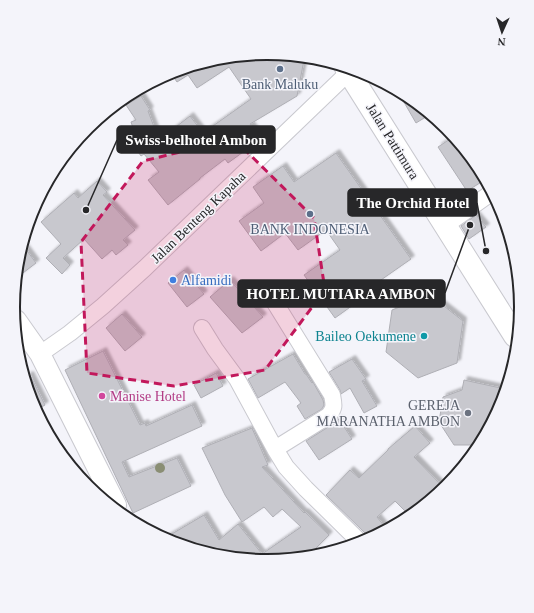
<svg xmlns="http://www.w3.org/2000/svg" width="534" height="613" font-family="'Times New Roman',serif">
<style>
.lines{fill:none;stroke-linecap:round;stroke-linejoin:round}
.stream{stroke:#8ca8b9;stroke-width:4}
.building{fill:#c8c8ce;stroke:#afafb5;filter:url(#shadow)}
.minor-casing{stroke:#c9c9cf;stroke-width:18}
.tertiary-casing{stroke:#c9c9cf;stroke-width:22}
.secondary-casing{stroke:#c9c9cf;stroke-width:24}
.minor{stroke:#fff;stroke-width:16}
.tertiary{stroke:#fff;stroke-width:20}
.secondary{stroke:#fff;stroke-width:22}
.tree{fill:#8a8e74}
.marked{fill:#c2185b;fill-opacity:0.2;stroke:#c2185b;stroke-width:3;stroke-dasharray:8 5;stroke-linejoin:round}
.service-dot{fill:#5c6f8a;stroke:#f4f4fa;stroke-width:1.5}
.shop-dot{fill:#3f7fe0;stroke:#f4f4fa;stroke-width:1.5}
.culture-dot{fill:#0f9aa8;stroke:#f4f4fa;stroke-width:1.5}
.hotel-dot{fill:#d1479c;stroke:#f4f4fa;stroke-width:1.5}
.worship-dot{fill:#6b7280;stroke:#f4f4fa;stroke-width:1.5}
.labels{text-anchor:middle;stroke-width:3;stroke-linejoin:round;paint-order:stroke}
.service-label{font-size:14px;fill:#4e5e75;stroke:#f4f4fa}
.street-label{font-size:14px;fill:#272729;stroke:#f4f4fa}
.shop-label{font-size:14px;fill:#366cbe;stroke:#f4f4fa;text-anchor:start}
.culture-label{font-size:14px;fill:#0d838f;stroke:#f4f4fa;text-anchor:end}
.hotel-label{font-size:14px;fill:#b23c85;stroke:#f4f4fa;text-anchor:start}
.worship-label{font-size:14px;fill:#5b616d;stroke:#f4f4fa;text-anchor:end}
.rim{fill:none;stroke:#272729;stroke-width:2}
.leader{fill:none;stroke:#272729;stroke-width:1.5}
.callout-dot{fill:#272729;stroke:#f4f4fa;stroke-width:1.5}
.callout{fill:#272729;stroke:#272729;stroke-width:1.5}
.callout-label{font-size:15px;text-anchor:middle;font-weight:bold;fill:#fff}
</style>
<defs>
<filter id="shadow"><feDropShadow dx="3.5" dy="-3.5" stdDeviation="1" flood-color="#0004"/></filter>
</defs>
<rect width="100%" height="100%" fill="#f4f4fa"/>
<g class="lines">
<!-- stream -->
<path class="stream" d="M 32,210 L 37,202"/>
</g>
<!-- building -->
<path class="building" d="M 267,52 L 304,60 L 297,96 L 250,124 L 261,139 L 228,163 L 225,159 L 200,178 L 200,179 L 168,205 L 148,180 L 159,172 L 144,154 L 141,156 L 134,146 L 138,143 L 131,122 L 136,120 L 126,105 L 141,96 L 150,110 L 148,111 L 159,140 L 190,116 L 203,133 L 251,99 L 229,67 L 197,88 L 188,75 L 177,82 L 170,72 Z
M 401,97 L 421,110 L 429,115 L 416,123 Z
M 453,137 L 483,181 L 467,191 L 438,147 Z
M 336,153 L 411,259 L 358,296 L 360,300 L 335,318 L 304,275 L 340,250 L 326,230 L 298,250 L 285,233 L 261,251 L 239,221 L 264,203 L 253,187 L 283,166 L 294,182 Z
M 97,181 L 107,192 L 103,195 L 135,230 L 123,240 L 128,245 L 116,255 L 112,250 L 102,259 L 84,239 L 63,258 L 70,265 L 62,274 L 46,258 L 61,244 L 41,222 L 74,193 L 78,198 Z
M 476,215 L 486,227 L 469,239 L 461,226 Z
M 25,248 L 36,263 L 19,276 Z
M 184,270 L 204,294 L 187,307 L 168,283 Z
M 230,280 L 263,317 L 242,333 L 210,297 Z
M 430,295 L 463,321 L 457,363 L 418,378 L 386,352 L 392,310 Z
M 122,314 L 142,337 L 125,351 L 106,328 Z
M 103,351 L 140,425 L 145,423 L 146,426 L 192,405 L 202,426 L 122,462 L 129,477 L 177,458 L 191,486 L 133,513 L 65,370 Z
M 293,354 L 305,374 L 306,374 L 312,383 L 313,382 L 323,400 L 324,405 L 322,409 L 305,419 L 297,406 L 301,403 L 285,382 L 258,398 L 248,379 Z
M 352,359 L 366,379 L 362,381 L 377,406 L 364,413 L 350,388 L 341,394 L 340,390 L 329,372 Z
M 216,373 L 223,386 L 201,398 L 194,385 Z
M 30,375 L 45,405 L 36,410 L 32,403 L 27,376 Z
M 464,380 L 505,389 L 502,404 L 474,445 L 454,445 L 439,422 L 443,397 L 462,390 Z
M 339,419 L 352,439 L 319,460 L 306,441 L 333,424 Z
M 415,426 L 430,443 L 414,457 L 444,488 L 407,513 L 395,501 L 377,517 L 385,527 L 368,538 L 367,535 L 326,495 L 350,470 L 359,478 L 388,450 L 388,449 Z
M 252,428 L 268,465 L 262,467 L 304,513 L 305,512 L 329,535 L 313,551 L 267,560 L 170,541 L 165,538 L 204,515 L 219,540 L 238,524 L 262,554 L 301,527 L 282,509 L 273,517 L 264,507 L 242,522 L 225,495 L 202,448 Z"/>
<g class="lines">
<!-- minor casing -->
<g class="minor-casing">
<path id="minor" d="M 446,225 L 491,193
M 272,298 L 332,395 C 334,405 335,408 328,416 L 275,449 L 286,467 L 306,489 L 360,542
M 202,328 L 215,349 L 237,379 L 275,449
M 40,354 L 70,333 L 103,306 L 145,268 L 349,72"/>
</g>
<!-- tertiary casing -->
<g class="tertiary-casing">
<path id="tertiary" d="M 16,320 L 40,354 L 116,505"/>
</g>
<!-- secondary casing -->
<g class="secondary-casing">
<path id="secondary" d="M 346,68 L 515,336"/>
</g>
<!-- minor -->
<use href="#minor" class="minor"/>
<!-- tertiary -->
<use href="#tertiary" class="tertiary"/>
<!-- secondary -->
<use href="#secondary" class="secondary"/>
</g>
<!-- trees -->
<circle class="tree" cx="160" cy="468" r="5"/>
<!-- marked area -->
<path class="marked" d="M 234,139 L 314,218 L 325,290 L 265,370 L 174,386 L 87,373 L 81,242 L 143,161 Z"/>
<!-- markers -->
<g class="service-dot">
<circle cx="280" cy="69" r="4"/>
<circle cx="310" cy="214" r="4"/>
</g>
<circle class="shop-dot" cx="173" cy="280" r="4"/>
<circle class="culture-dot" cx="424" cy="336" r="4"/>
<circle class="hotel-dot" cx="102" cy="396" r="4"/>
<circle class="worship-dot" cx="468" cy="413" r="4"/>
<g class="labels">
<!-- service labels -->
<g class="service-label">
<text x="280" y="89">Bank Maluku</text>
<text x="310" y="234">BANK INDONESIA</text>
</g>
<!-- street labels -->
<g class="street-label">
<text transform="translate(393 141) rotate(58)" y="5">Jalan Pattimura</text>
<text transform="translate(198 217) rotate(-44)" y="5">Jalan Benteng Kapaha</text>
</g>
<!-- shop labels -->
<g class="shop-label">
<text x="181" y="285">Alfamidi</text>
</g>
<!-- culture labels -->
<g class="culture-label">
<text x="416" y="341">Baileo Oekumene</text>
</g>
<!-- hotel labels -->
<g class="hotel-label">
<text x="110" y="401">Manise Hotel</text>
</g>
<!-- worship labels -->
<g class="worship-label">
<text x="460" y="410">GEREJA<tspan x="460" dy="16">MARANATHA AMBON</tspan></text>
</g>
</g>
<!-- crop -->
<path d="M0 0H534V613H0ZM20 307a247 247 0 1 1 494 0a247 247 0 1 1-494 0Z" fill="#f4f4fa" fill-rule="evenodd"/>
<path class="rim" d="M20 307a247 247 0 1 1 494 0a247 247 0 1 1-494 0Z"/>
<!-- callouts -->
<path class="leader" d="M86 210L117 140M486 251L477 203M470 225L445 293"/>
<g class="callout-dot">
<circle cx="86" cy="210" r="4"/>
<circle cx="486" cy="251" r="4"/>
<circle cx="470" cy="225" r="4"/>
</g>
<g class="callout">
<rect x="117" y="126" width="158" height="27" rx="4"/>
<rect x="348" y="189" width="129" height="27" rx="4"/>
<rect x="238" y="280" width="207" height="27" rx="4"/>
</g>
<g class="callout-label">
<text x="196" y="145">Swiss-belhotel Ambon</text>
<text x="413" y="208">The Orchid Hotel</text>
<text x="341" y="299">HOTEL MUTIARA AMBON</text>
</g>
<!-- north arrow -->
<g transform="translate(502 32) rotate(183)" stroke="#f4f4fa" stroke-width="3" paint-order="stroke">
<path d="M0-3L7 15L0 10L-7 15Z" fill="#272729"/>
<text y="-6" font-size="11" font-weight="bold" text-anchor="middle" fill="#272729">N</text>
</g>
</svg>
